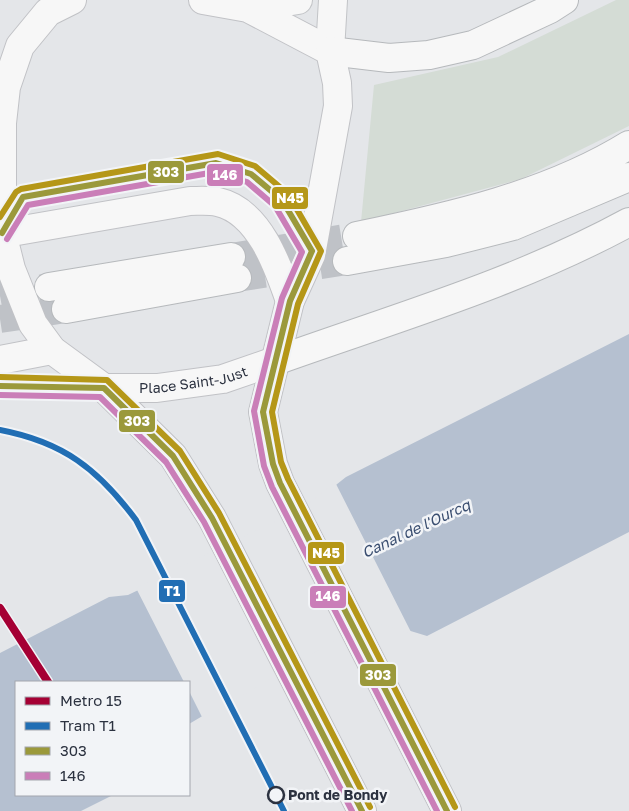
<svg xmlns="http://www.w3.org/2000/svg" width="629" height="811" font-family="'Golos Text',sans-serif">
<style>
.green{fill:#d4dcd5}
.water{fill:#b5c0d0}
.pier{fill:#e4e6e9}
.lines{fill:none;stroke-linecap:round;stroke-linejoin:round}
.highway-tunnel{stroke:#bfc2c7;stroke-width:28;stroke-dasharray:28 14;stroke-linecap:butt}
.secondary-casing{stroke:#c2c4c7;stroke-width:30}
.primary-casing{stroke:#c1c2c6;stroke-width:30}
.highway-casing{stroke:#b6b9bc;stroke-width:30}
.secondary{stroke:#f7f7f7;stroke-width:28}
.primary{stroke:#f7f7f7;stroke-width:28}
.highway{stroke:#f7f7f7;stroke-width:28}
.bus-1-casing{stroke:#f2f4f7;stroke-width:10}
.bus-2-casing{stroke:#f2f4f7;stroke-width:10}
.bus-3-casing{stroke:#f2f4f7;stroke-width:10}
.bus-1{stroke:#9b993b;stroke-width:6}
.bus-2{stroke:#ca7eb8;stroke-width:6}
.bus-3{stroke:#b59718;stroke-width:6}
.tram-1-casing{stroke:#f2f4f7;stroke-width:10}
.tram-1{stroke:#216eb4;stroke-width:6}
.metro-1-casing{stroke:#f2f4f7;stroke-width:11}
.metro-1{stroke:#a50034;stroke-width:8}
.stop-dot{fill:#f2f4f7;stroke:#2c3240;stroke-width:2.5}
.labels{text-anchor:middle;stroke-width:5;stroke-linejoin:round;paint-order:stroke}
.street-label{font-size:14px;fill:#2c3240;stroke:#f2f4f7}
.stop-label{font-size:14px;font-weight:bold;fill:#2c3240;stroke:#f2f4f7;text-anchor:start}
.water-label{font-size:15px;font-style:italic;fill:#3a4e70;stroke:#f2f4f7}
.line-badge{stroke:#f2f4f7;stroke-width:2}
.badge-label{font-size:14px;text-anchor:middle;font-weight:bold;fill:#fff}
</style>
<rect width="100%" height="100%" fill="#e4e6e9"/>
<!-- green -->
<path class="green" d="M 616,0 L 629,0 L 629,126 L 521,179 L 361,222 L 374,85 L 498,57 Z"/>
<!-- water -->
<path class="water" d="M 629,334 L 629,532 L 427,636 L 368,618 L 189,724 L 189,682 L 16,682 L 16,795 L 113,795 L 81,811 L 0,811 L 0,653 L 109,597 L 128,595 L 303,511 L 346,477 Z"/>
<!-- pier -->
<path class="pier" d="M 335,482 L 412,634 L 369,620 L 203,719 L 189,691 L 189,682 L 184,682 L 136,588 L 302,509 Z"/>
<g class="lines">
<!-- highway-tunnel -->
<path class="highway-tunnel" d="M 231,257 L 357,236
M 237,278 L 347,261
M 0,296 L 49,287
M 0,319 L 66,309"/>
<!-- secondary casing -->
<g class="secondary-casing">
<path id="secondary" d="M 248,8 L 298,0
M 330,51 L 333,0"/>
</g>
<!-- primary casing -->
<g class="primary-casing">
<g id="primary">
<path d="M 72,0 L 48,12 L 20,46 L 6,87 L 2,123 L 2,233 L 11,269 L 33,324 L 52,350 L 104,388 L 173,456 L 212,518 L 362,811"/>
<path d="M 203,0 L 248,8 L 330,51 L 337,83 L 338,106 L 311,255 L 290,301 L 263,412 L 273,464 L 280,483 L 447,811"/>
<path d="M 0,234 L 190,201 C 199,201 209,200 218,202 C 259,211 278,266 290,301"/>
<path d="M 0,360 L 52,350"/>
<path id="s1" d="M 104,388 L 157,388 L 223,379 L 275,361"/>
</g>
</g>
<!-- highway casing -->
<g class="highway-casing">
<path id="highway" d="M 330,51 L 389,58 L 429,55 L 473,45 L 550,9 L 564,0
M 357,236 C 449,217 548,195 629,145
M 347,261 L 446,243 L 513,226 L 629,177
M 49,287 L 231,257
M 66,309 L 237,278
M 275,361 C 395,318 517,283 629,222"/>
</g>
<!-- secondary -->
<use href="#secondary" class="secondary"/>
<!-- primary -->
<use href="#primary" class="primary"/>
<!-- highway -->
<use href="#highway" class="highway"/>
<!-- bus-1 casing -->
<g class="bus-1-casing">
<path id="bus-1" d="M 2,233 L 23,197 L 216,163 L 251,174 L 282,200 L 312,251
M 312,251 L 290,301 L 263,412 L 273,464 L 280,483 L 447,811
M 0,386 L 104,388 L 173,456 L 212,518 L 362,811"/>
</g>
<!-- bus-2 casing -->
<g class="bus-2-casing">
<path id="bus-2" d="M 7,239 L 28,205 L 215,172 L 247,182 L 275,206 L 302,252 L 282,298 L 254,411 L 264,466 L 272,487 L 437,811
M 0,395 L 100,397 L 166,462 L 204,522 L 352,811"/>
</g>
<!-- bus-3 casing -->
<g class="bus-3-casing">
<path id="bus-3" d="M 0,217 L 16,192 L 21,189 L 218,154 L 255,166 L 288,194 L 321,251 L 298,304 L 272,412 L 281,462 L 288,479 L 455,807
M 0,377 L 107,380 L 180,451 L 219,513 L 370,807"/>
</g>
<!-- bus-1 -->
<use href="#bus-1" class="bus-1"/>
<!-- bus-2 -->
<use href="#bus-2" class="bus-2"/>
<!-- bus-3 -->
<use href="#bus-3" class="bus-3"/>
<!-- tram-1 casing -->
<g class="tram-1-casing">
<path id="tram-1" d="M 0,430 C 63,442 98,469 136,520 L 284,811"/>
</g>
<!-- tram-1 -->
<use href="#tram-1" class="tram-1"/>
<!-- metro-1 casing -->
<g class="metro-1-casing">
<path id="metro-1" d="M 0,608 L 48,682"/>
</g>
<!-- metro-1 -->
<use href="#metro-1" class="metro-1"/>
</g>
<!-- markers -->
<circle class="stop-dot" cx="276" cy="795" r="8"/>
<g class="labels">
<!-- street labels -->
<g class="street-label">
<text dy="5" stroke="none"><textPath href="#s1" startOffset="90">Place Saint-Just</textPath></text>
</g>
<!-- stop labels -->
<g class="stop-label">
<text x="288" y="800">Pont de Bondy</text>
</g>
<!-- water labels -->
<g class="water-label">
<text transform="translate(416 529) rotate(-25)" y="5">Canal de l'Ourcq</text>
</g>
</g>
<g class="line-badge">
<rect x="147" y="160" width="38" height="24" rx="5" fill="#9b993b"/>
<rect x="206" y="163" width="38" height="24" rx="5" fill="#ca7eb8"/>
<rect x="271" y="186" width="38" height="24" rx="5" fill="#b59718"/>
<rect x="118" y="409" width="38" height="24" rx="5" fill="#9b993b"/>
<rect x="307" y="541" width="38" height="24" rx="5" fill="#b59718"/>
<rect x="158" y="579" width="28" height="24" rx="5" fill="#216eb4"/>
<rect x="309" y="585" width="38" height="24" rx="5" fill="#ca7eb8"/>
<rect x="359" y="663" width="38" height="24" rx="5" fill="#9b993b"/>
</g>
<g class="badge-label">
<text x="166" y="177">303</text>
<text x="225" y="180">146</text>
<text x="290" y="203">N45</text>
<text x="137" y="426">303</text>
<text x="326" y="558">N45</text>
<text x="172" y="596">T1</text>
<text x="328" y="601">146</text>
<text x="378" y="680">303</text>
</g>
<!-- legend -->
<rect x="15" y="681" width="175" height="115" fill="#f2f4f7" stroke="#a3a6ae"/>
<rect x="25" y="697" width="25" height="8" fill="#a50034" stroke="#a3a6ae"/>
<text x="60" y="706" font-size="15" fill="#2c3240">Metro 15</text>
<rect x="25" y="722" width="25" height="8" fill="#216eb4" stroke="#a3a6ae"/>
<text x="60" y="731" font-size="15" fill="#2c3240">Tram T1</text>
<rect x="25" y="747" width="25" height="8" fill="#9b993b" stroke="#a3a6ae"/>
<text x="60" y="756" font-size="15" fill="#2c3240">303</text>
<rect x="25" y="772" width="25" height="8" fill="#ca7eb8" stroke="#a3a6ae"/>
<text x="60" y="781" font-size="15" fill="#2c3240">146</text>
</svg>
